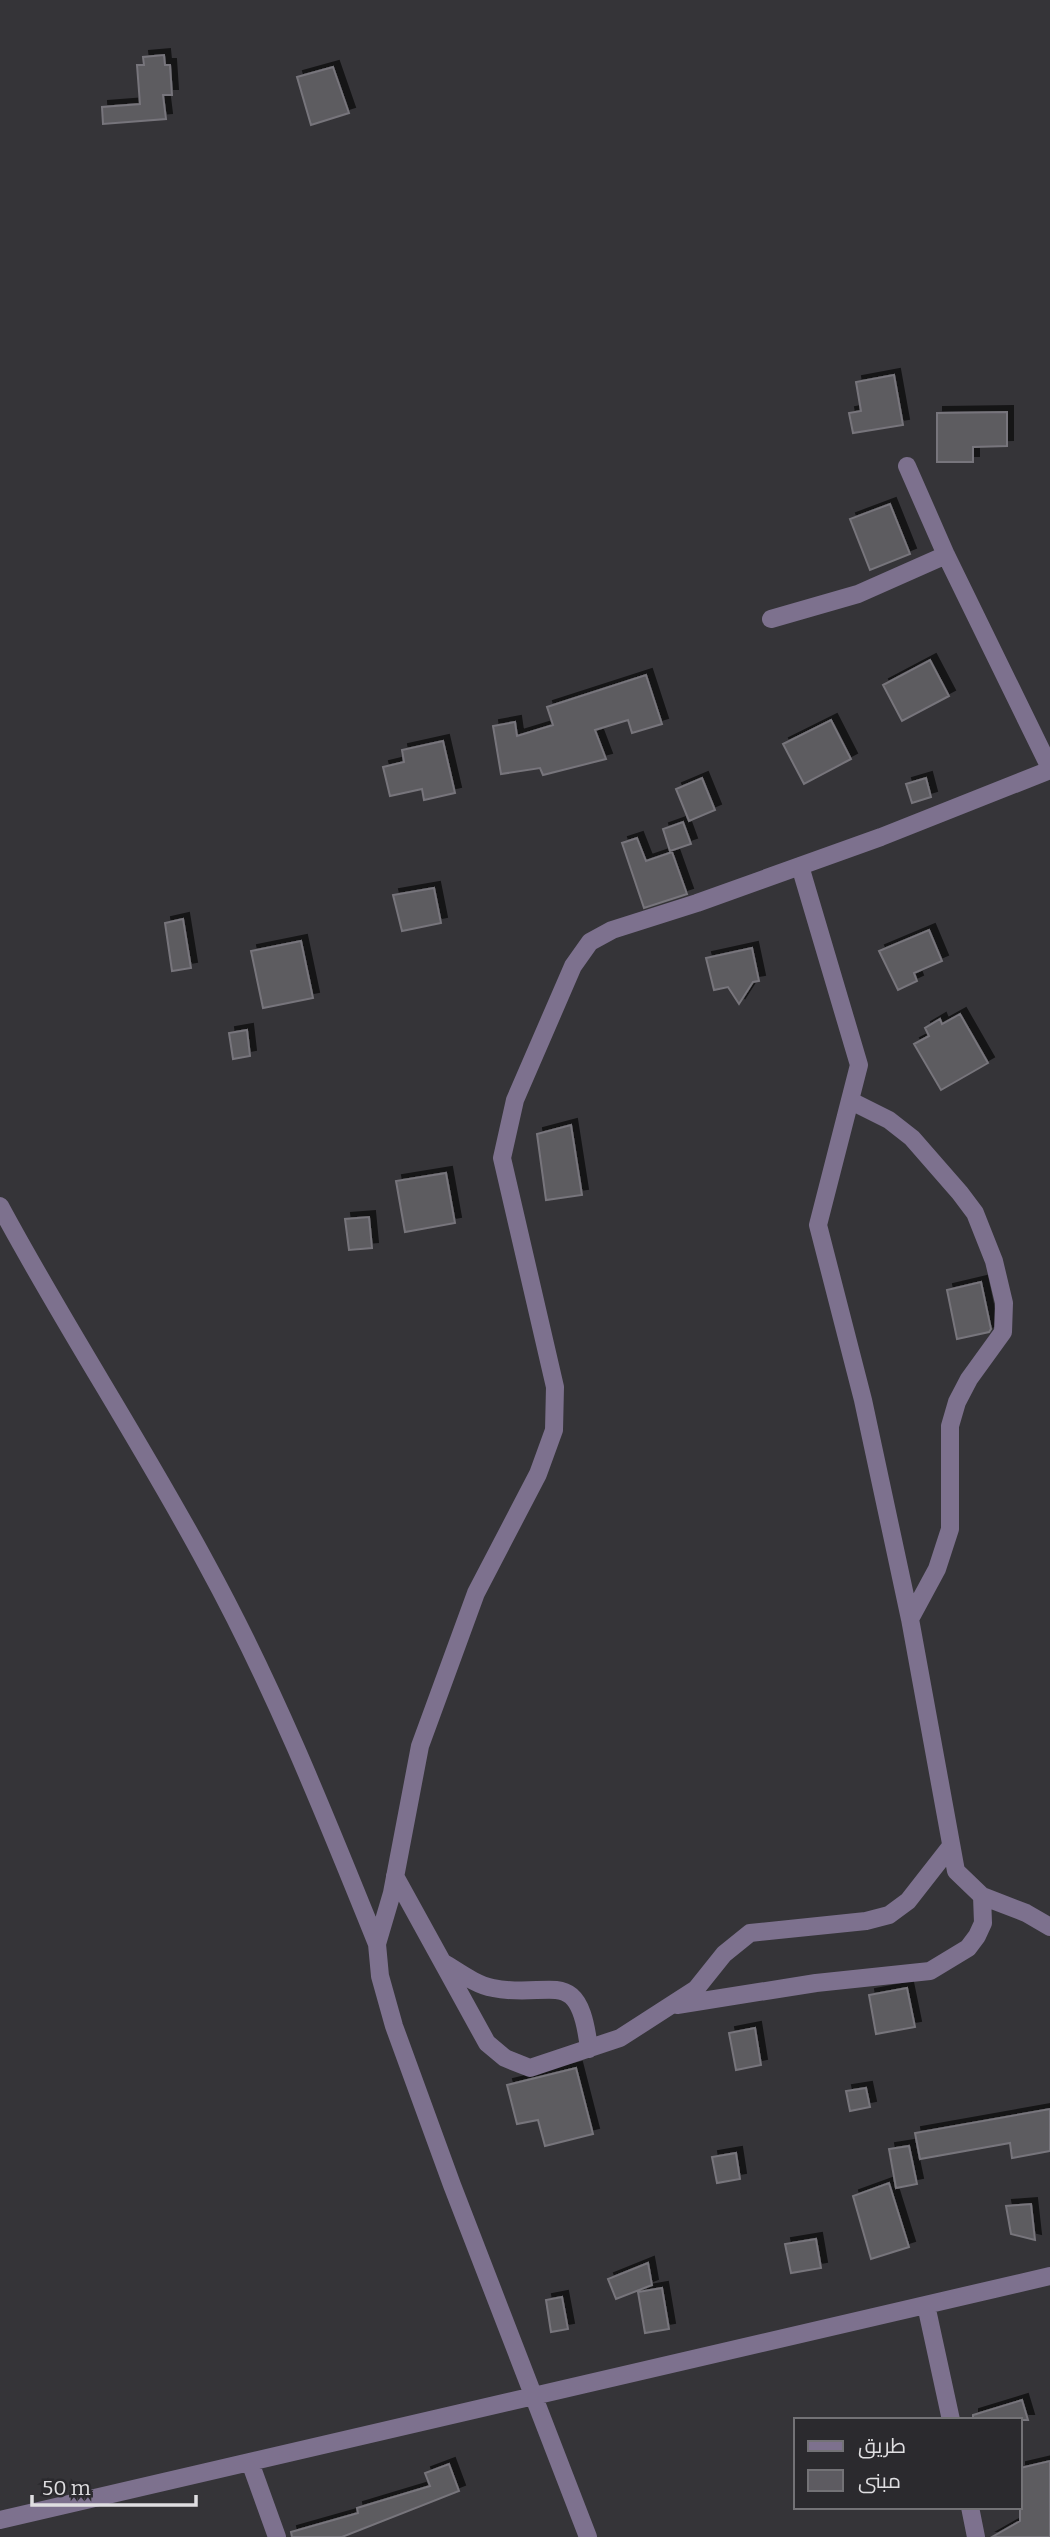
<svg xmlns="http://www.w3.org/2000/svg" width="1050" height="2537" font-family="Bitter,Cairo,serif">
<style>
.building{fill:#5d5b61;stroke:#77757b;stroke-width:2;filter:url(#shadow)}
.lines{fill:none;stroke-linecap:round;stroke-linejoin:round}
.minor{stroke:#7d718e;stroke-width:18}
</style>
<defs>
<filter id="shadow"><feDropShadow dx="6" dy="-6" stdDeviation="0" flood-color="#0009"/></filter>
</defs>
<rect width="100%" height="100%" fill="#353438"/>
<!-- building -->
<path class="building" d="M 164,55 L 165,65 L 170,65 L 172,95 L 163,95 L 166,119 L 103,124 L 102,107 L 140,104 L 137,65 L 144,65 L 143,57 Z
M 333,67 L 349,113 L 311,125 L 297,77 Z
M 894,375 L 903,425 L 853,433 L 849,413 L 861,411 L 856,382 Z
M 1007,412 L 1007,446 L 973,447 L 973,462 L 937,462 L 937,413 Z
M 890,504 L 910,554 L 870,570 L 850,519 Z
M 930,660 L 949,696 L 902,721 L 883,685 Z
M 646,675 L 662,724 L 632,733 L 628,720 L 595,730 L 606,759 L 543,775 L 540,768 L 501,774 L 493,726 L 515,722 L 517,736 L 553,725 L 547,707 Z
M 831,720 L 851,759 L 804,784 L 783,744 Z
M 443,741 L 455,793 L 424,800 L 422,789 L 390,796 L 383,767 L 404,762 L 402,750 Z
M 702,778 L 715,810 L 689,821 L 676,789 Z
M 926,778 L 931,797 L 912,803 L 906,784 Z
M 683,822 L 691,844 L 670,851 L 663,829 Z
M 637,838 L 646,861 L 672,852 L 687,894 L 644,908 L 622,843 Z
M 434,888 L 441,923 L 402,931 L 393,895 Z
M 183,919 L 191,968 L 172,971 L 165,923 Z
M 929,930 L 942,961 L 914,973 L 917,981 L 898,990 L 879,951 Z
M 301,941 L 313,998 L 263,1008 L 251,951 Z
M 752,948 L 759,981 L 753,982 L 739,1004 L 728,987 L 714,990 L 706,958 Z
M 960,1014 L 988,1063 L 941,1090 L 914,1044 L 929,1036 L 925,1028 L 940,1019 L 942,1024 Z
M 247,1030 L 250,1056 L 233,1059 L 229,1033 Z
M 571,1125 L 582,1195 L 546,1200 L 537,1134 Z
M 446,1173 L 455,1223 L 405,1232 L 396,1181 Z
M 369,1217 L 372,1248 L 349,1250 L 345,1219 Z
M 981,1282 L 991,1329 L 989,1332 L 957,1339 L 947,1290 Z
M 907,1988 L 915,2027 L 876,2034 L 869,1995 Z
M 755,2028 L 761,2065 L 736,2070 L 729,2033 Z
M 576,2068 L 593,2134 L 545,2146 L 538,2120 L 517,2124 L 507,2085 Z
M 866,2088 L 870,2107 L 850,2111 L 846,2091 Z
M 1050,2109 L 1050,2151 L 1012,2158 L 1010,2143 L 920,2159 L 915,2133 Z
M 909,2146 L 917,2184 L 896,2188 L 889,2149 Z
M 736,2153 L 740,2179 L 717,2183 L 712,2157 Z
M 889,2183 L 909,2247 L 871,2259 L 853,2196 Z
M 1031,2204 L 1035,2240 L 1011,2234 L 1006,2206 Z
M 816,2239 L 821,2268 L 791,2273 L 785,2244 Z
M 648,2263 L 652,2285 L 616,2299 L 608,2279 Z
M 662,2288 L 669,2329 L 645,2333 L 638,2292 Z
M 562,2297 L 568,2329 L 551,2332 L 546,2300 Z
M 1022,2400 L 1028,2420 L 973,2420 L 973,2415 Z
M 1050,2461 L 1050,2537 L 992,2537 L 1020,2521 L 1020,2468 Z
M 449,2464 L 459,2491 L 342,2537 L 292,2537 L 291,2532 L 358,2513 L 357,2508 L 430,2486 L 425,2473 Z"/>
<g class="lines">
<!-- minor -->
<path class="minor" d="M 907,466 L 946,555 L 1050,768
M 771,619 L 858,594 L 946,555
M 800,866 L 859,1065 L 818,1225 L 863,1400 L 910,1619 L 956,1871 L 982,1896 L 1026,1913 L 1050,1927
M 851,1101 L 889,1120 L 912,1138 L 960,1193 L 975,1213 L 994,1261 L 1004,1303 L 1003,1332 L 969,1379 L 957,1402 L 950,1426 L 950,1529 L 937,1569 L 910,1619
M 0,1206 C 65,1327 141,1442 206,1563 C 273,1685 325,1815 377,1944
M 395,1876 L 487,2043 L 505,2058 L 530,2068 L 620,2038 L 696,1989 L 724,1954 L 750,1933 L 866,1921 L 889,1915 L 908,1901 L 951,1846
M 444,1963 C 459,1972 476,1985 493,1988 C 551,2000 579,1962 589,2049
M 677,2005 L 816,1983 L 930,1971 L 968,1948 L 977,1936 L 983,1923 L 982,1896
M 926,2305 L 951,2420
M 250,2462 L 277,2537
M 970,2507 L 976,2537
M 0,2520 L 1050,2276
M 588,2537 L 452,2185 L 394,2026 L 380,1976 L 377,1944 L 392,1893 L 420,1746 L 476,1593 L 538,1474 L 554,1430 L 555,1387 L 502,1158 L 515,1100 L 573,966 L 590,942 L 612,930 L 697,903 L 881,837 L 1050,770"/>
</g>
<!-- legend -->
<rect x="794" y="2418" width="228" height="91" fill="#2b2a2e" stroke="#737276" stroke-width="2"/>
<rect x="808" y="2441" width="35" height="10" fill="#7d718e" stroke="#737276" stroke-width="2"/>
<text x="858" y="2453" font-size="21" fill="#dfdee1">طريق</text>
<rect x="808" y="2470" width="35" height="21" fill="#5d5b61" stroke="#737276" stroke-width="2"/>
<text x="858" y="2488" font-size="21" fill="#dfdee1">مبنى</text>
<!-- scale -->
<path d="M32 2495v10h164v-10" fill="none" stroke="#dfdee1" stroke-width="3.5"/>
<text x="42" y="2495" font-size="21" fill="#dfdee1" stroke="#2b2a2e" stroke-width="5" paint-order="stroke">50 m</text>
</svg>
